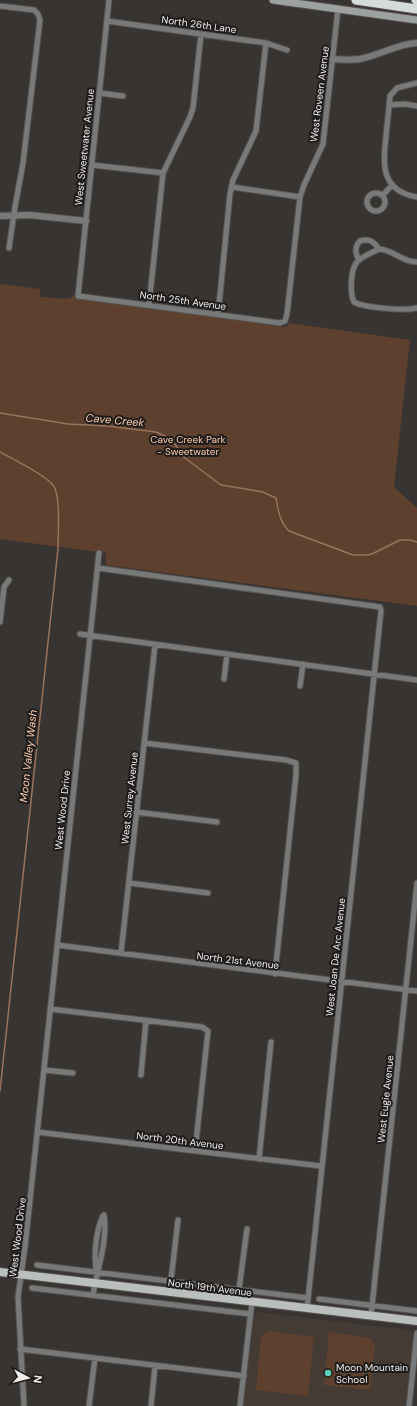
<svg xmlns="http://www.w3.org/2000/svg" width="417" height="1406" font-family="'DM Sans',sans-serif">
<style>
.built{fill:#453b35}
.green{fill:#5e402e}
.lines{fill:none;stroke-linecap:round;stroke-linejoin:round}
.stream{stroke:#98745a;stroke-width:1.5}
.minor-casing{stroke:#55514f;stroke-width:7}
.tertiary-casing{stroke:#55514f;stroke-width:8}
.secondary-casing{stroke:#55514f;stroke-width:9}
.primary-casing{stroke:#55514f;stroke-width:10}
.motorway-casing{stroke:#55514f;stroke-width:11}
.minor{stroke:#787a7a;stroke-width:5}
.tertiary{stroke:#787a7a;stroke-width:6}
.secondary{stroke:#9da1a0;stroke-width:7}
.primary{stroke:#babfbe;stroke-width:8}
.motorway{stroke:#d4dbd9;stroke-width:9}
.poi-dot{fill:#5eceb8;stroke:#1e1c1b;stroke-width:1.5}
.labels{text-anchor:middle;stroke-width:4;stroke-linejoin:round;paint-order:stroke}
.street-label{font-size:10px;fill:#efecea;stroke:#1e1c1b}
.park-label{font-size:10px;fill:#fccbad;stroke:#1e1c1b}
.poi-label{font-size:10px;fill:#efecea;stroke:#1e1c1b;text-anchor:start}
.water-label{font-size:11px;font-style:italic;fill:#fdccad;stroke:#1e1c1b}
</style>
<rect width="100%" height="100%" fill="#383431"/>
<!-- built -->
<path class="built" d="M 257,1312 L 409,1330 L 412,1331 L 414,1335 L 405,1406 L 243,1406 L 254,1319 Z"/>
<!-- green -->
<path class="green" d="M 0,284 L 40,289 L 40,297 C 48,297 66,300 71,298 L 73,295 L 282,327 L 287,326 L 289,323 L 410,340 L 394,487 L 417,508 L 417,606 L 106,565 L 106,553 L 0,539 Z
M 268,1331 L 314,1337 L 308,1396 L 256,1390 L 261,1337 Z
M 329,1332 L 370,1338 L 375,1345 L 370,1390 L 324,1385 Z"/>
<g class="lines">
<!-- stream -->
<path class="stream" d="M 0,413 L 68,424 L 107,426 L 156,432 L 171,439 L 185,458 L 221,485 L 263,492 L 276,498 C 278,510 280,523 289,531 L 353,555 L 368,555 L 374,553 L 400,540 L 410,540 L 417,542
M 0,452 C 13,459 44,474 53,485 C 61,494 58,534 58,549 L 0,1091"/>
<!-- minor casing -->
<g class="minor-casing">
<path id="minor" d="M 109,0 L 78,296 L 280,323 L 285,321 L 287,314 L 300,197 L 304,185 L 323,144 L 338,9
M 0,6 L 34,10 L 38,14 L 40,20 L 23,163 L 15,207 L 9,248
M 107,21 L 266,43 L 287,50
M 417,83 L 397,88 L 390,96 C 389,110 387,123 386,137 C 382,166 382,191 417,197
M 99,93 L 123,96
M 389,105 L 405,104 L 417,106
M 92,165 L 163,173
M 232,187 L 300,197
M367 202a9 9 0 1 1 18 0a9 9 0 1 1-18 0Z
M 383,195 L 392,185
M 379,249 C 372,253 362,256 357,262 C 350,270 350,294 354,302 C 365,308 405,311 417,308
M 379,249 C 394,250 401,262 417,262
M 359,260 C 355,253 354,247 360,241 C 370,238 374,242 379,249
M 149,305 L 163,173 L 190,117 L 193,108 L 201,34
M 218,315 L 230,194 L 233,180 L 256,131 L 266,43
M 98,568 L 380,607 L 381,611 L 375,667 L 307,1309
M 0,622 L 4,587 L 9,580
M 80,634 L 417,680
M 224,679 L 227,654
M 300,686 L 303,664
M 144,743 L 286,760 L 296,763 L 296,775 L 275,974
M 136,812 L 217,822
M 129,883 L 208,893
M 57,945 L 417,991
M 121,953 L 155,645
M 50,1009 L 202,1027 L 208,1031 L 195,1151
M 44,1070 L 73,1073
M 141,1075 L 146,1021
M 37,1132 L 321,1166
M 259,1159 L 271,1042
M 37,1265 L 308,1298
M 97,1272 C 93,1257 96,1230 103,1216
M 171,1280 L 178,1220
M 32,1288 L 250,1314
M 239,1289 L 247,1229
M 93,1295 C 97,1269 108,1242 104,1215
M 319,1299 L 417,1311
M 371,1316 L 417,883
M 20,1349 L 244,1376
M 24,1406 L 18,1297 L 25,1247 L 99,553
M 89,1406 L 95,1358
M 151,1406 L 155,1366
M 240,1406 L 252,1302
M 409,1406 L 417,1333"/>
</g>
<!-- tertiary casing -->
<g class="tertiary-casing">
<path id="tertiary" d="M 332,59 C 342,60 351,60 360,59 C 380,55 397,44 417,43
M 0,216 L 30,215 L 86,221"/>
</g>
<!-- secondary casing -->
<g class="secondary-casing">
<path id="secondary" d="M 273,0 L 417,20"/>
</g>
<!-- primary casing -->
<g class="primary-casing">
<path id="primary" d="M 0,1272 L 417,1321"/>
</g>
<!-- motorway casing -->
<g class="motorway-casing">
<path id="motorway" d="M 356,0 L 417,9
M 416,0 L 417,0"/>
</g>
<!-- minor -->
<use href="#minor" class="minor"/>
<!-- tertiary -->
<use href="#tertiary" class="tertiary"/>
<!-- secondary -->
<use href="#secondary" class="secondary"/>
<!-- primary -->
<use href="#primary" class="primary"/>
<!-- motorway -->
<use href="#motorway" class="motorway"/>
</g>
<!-- markers -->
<circle class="poi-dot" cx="328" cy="1373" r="4"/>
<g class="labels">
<!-- street labels -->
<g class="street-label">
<text transform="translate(199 24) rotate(8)" y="4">North 26th Lane</text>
<text transform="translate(319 94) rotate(-83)" y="4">West Roveen Avenue</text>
<text transform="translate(84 147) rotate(-84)" y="4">West Sweetwater Avenue</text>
<text transform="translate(183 300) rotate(8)" y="4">North 25th Avenue</text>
<text transform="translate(129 798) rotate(-84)" y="4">West Surrey Avenue</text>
<text transform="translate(62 810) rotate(-84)" y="4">West Wood Drive</text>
<text transform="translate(335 957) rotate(-84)" y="4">West Joan De Arc Avenue</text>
<text transform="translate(238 960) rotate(7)" y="4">North 21st Avenue</text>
<text transform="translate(385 1099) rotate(-84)" y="4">West Eugie Avenue</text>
<text transform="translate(180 1140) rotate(7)" y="4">North 20th Avenue</text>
<text transform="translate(17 1237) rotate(-83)" y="4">West Wood Drive</text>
<text transform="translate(210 1287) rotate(7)" y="4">North 19th Avenue</text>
</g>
<!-- park labels -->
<g class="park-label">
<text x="188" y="443">Cave Creek Park<tspan x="188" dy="12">- Sweetwater</tspan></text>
</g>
<!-- poi labels -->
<g class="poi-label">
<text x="336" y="1371">Moon Mountain<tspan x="336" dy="12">School</tspan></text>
</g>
<!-- water labels -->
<g class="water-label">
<text transform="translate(115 420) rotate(5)" y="4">Cave Creek</text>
<text transform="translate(28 756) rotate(-84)" y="4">Moon Valley Wash</text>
</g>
</g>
<!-- north arrow -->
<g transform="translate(28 1378) rotate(97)" stroke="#1e1c1b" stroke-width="3" paint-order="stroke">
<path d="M0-3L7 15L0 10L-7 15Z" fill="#efecea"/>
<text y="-6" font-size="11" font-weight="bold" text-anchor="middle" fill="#efecea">N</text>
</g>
</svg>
